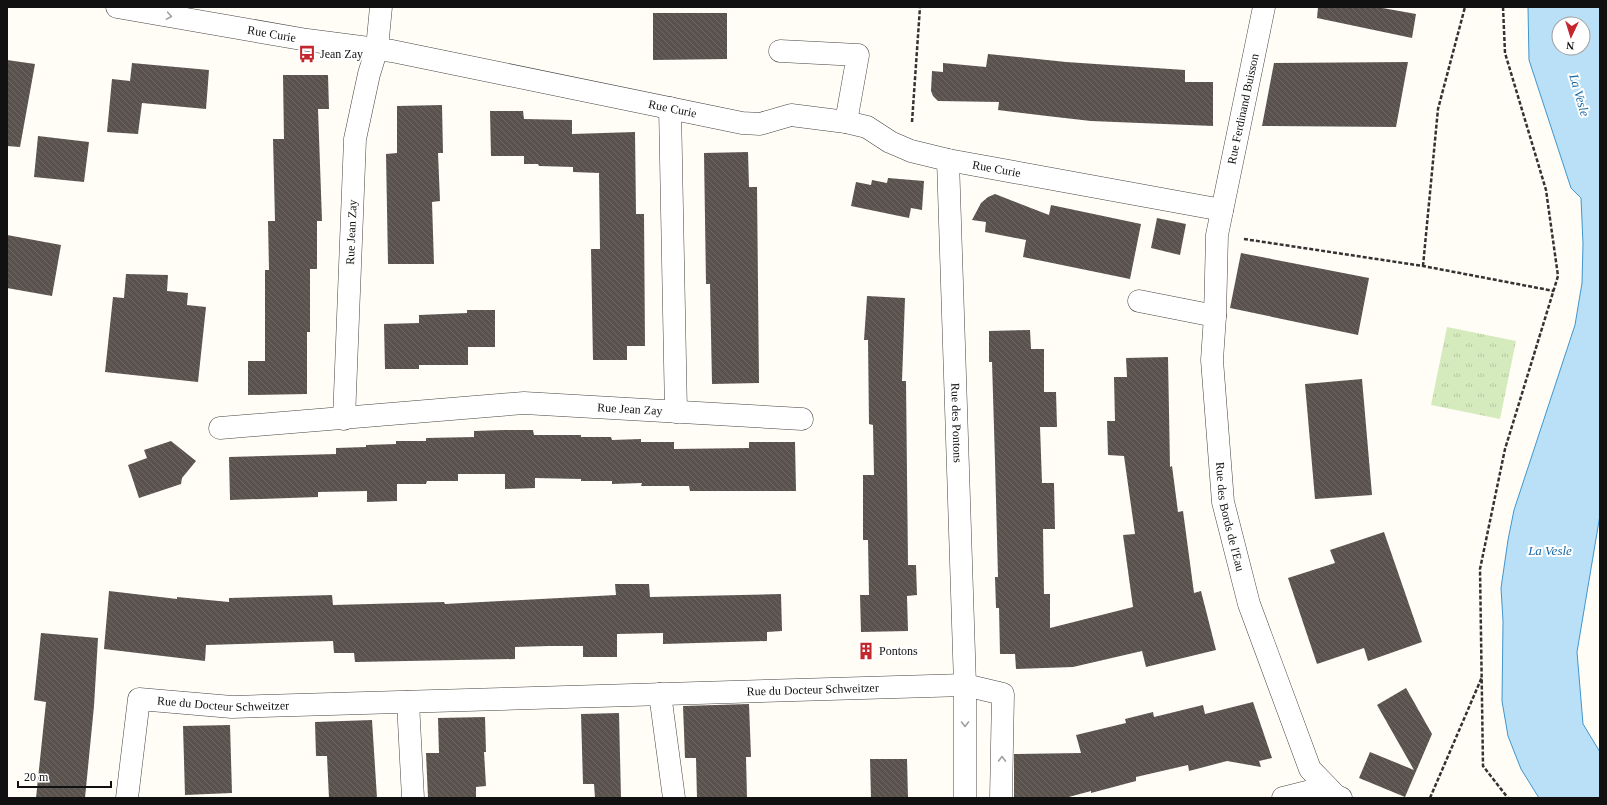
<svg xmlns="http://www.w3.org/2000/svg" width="1607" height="805" font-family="'Times New Roman',serif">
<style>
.park{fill:url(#park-tufts)}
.water{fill:#b9e0f7;stroke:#3f96cf;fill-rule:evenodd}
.building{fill:url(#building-back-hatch)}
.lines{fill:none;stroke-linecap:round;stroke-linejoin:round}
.minor-casing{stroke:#444;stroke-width:23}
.path{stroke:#333;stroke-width:2.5;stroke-dasharray:4 2;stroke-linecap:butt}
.minor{stroke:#fff;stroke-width:22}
.oneway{stroke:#a0a0a0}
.labels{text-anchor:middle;stroke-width:4;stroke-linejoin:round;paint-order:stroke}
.street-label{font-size:12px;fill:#111;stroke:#fff}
.poi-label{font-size:12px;fill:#111;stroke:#fff;text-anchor:start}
.water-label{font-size:13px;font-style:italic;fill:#1768a6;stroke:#fff}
</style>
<defs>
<pattern id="park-tufts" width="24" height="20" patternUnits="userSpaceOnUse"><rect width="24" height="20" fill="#d5ebbd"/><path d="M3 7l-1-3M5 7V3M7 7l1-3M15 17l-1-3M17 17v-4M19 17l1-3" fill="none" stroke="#b6c8a1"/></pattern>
<pattern id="building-back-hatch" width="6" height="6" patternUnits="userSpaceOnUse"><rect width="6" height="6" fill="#5a524d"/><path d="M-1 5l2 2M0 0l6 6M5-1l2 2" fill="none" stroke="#6d6662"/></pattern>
</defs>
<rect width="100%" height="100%" fill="#fffdf5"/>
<!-- park -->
<path class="park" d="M 1447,327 L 1516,341 L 1500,419 L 1431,405 Z"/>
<!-- water -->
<path class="water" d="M 1528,7 L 1600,7 L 1600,515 L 1577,652 L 1583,724 L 1600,752 L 1600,798 L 1539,798 L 1521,769 L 1508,736 L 1502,701 L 1503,621 L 1501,588 L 1508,540 L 1514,510 L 1575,325 L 1582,283 L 1583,244 L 1581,198 L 1571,188 L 1529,60 ZM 1559,24 L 1583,24 L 1583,48 L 1559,48 Z"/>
<!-- building -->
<path class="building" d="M 1318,7 L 1377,7 L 1416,14 L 1412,38 L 1317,18 Z
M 653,13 L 727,13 L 727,59 L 653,60 Z
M 988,54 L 1066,62 L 1185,70 L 1185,82 L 1213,82 L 1213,126 L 1091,121 L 1047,116 L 998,110 L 999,102 L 938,101 L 933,96 L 931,91 L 932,71 L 943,72 L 943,63 L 986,67 Z
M 7,60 L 35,64 L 20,147 L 7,146 Z
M 1408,62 L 1396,127 L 1262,126 L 1274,63 Z
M 132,63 L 209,70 L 206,109 L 142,103 L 138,134 L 107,132 L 112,79 L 130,81 Z
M 283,75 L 328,75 L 329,109 L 318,109 L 322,221 L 317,221 L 317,269 L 310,269 L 310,332 L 307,332 L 307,394 L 248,395 L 248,361 L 265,361 L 265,270 L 269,270 L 268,221 L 275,221 L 273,139 L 284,139 Z
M 442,105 L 443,153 L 438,153 L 440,201 L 432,202 L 434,264 L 388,264 L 386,154 L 397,153 L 397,106 Z
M 490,111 L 523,111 L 524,119 L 572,120 L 572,134 L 635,132 L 636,214 L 644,214 L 645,346 L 627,346 L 627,360 L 593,360 L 591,249 L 600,249 L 599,173 L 573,172 L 573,167 L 539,166 L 538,164 L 524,164 L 524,156 L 491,156 Z
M 38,136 L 89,142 L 84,182 L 34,177 Z
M 748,152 L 749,187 L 757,187 L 759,383 L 712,384 L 710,284 L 706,284 L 704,153 Z
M 888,178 L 924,181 L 922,210 L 911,208 L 909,218 L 851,206 L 856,182 L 871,185 L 872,180 L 887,183 Z
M 995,194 L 1049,215 L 1051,205 L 1141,224 L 1130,279 L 1023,257 L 1026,240 L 985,232 L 986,222 L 972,220 L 981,203 L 988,197 Z
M 1157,218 L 1186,224 L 1180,255 L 1151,248 Z
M 7,235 L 61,245 L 52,296 L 7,288 Z
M 1241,253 L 1369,278 L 1358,335 L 1230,308 Z
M 126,274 L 168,275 L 167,291 L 188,293 L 187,305 L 206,307 L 198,382 L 105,372 L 113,297 L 124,298 Z
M 867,296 L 905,298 L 902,381 L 906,381 L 908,565 L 916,565 L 917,595 L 907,596 L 908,631 L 861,632 L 860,595 L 869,595 L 868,540 L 863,540 L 863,475 L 874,475 L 873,425 L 869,424 L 868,340 L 864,340 Z
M 467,310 L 495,310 L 495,347 L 468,347 L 468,365 L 419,365 L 419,369 L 385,369 L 384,324 L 419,323 L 419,315 L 467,313 Z
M 1030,330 L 1031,349 L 1044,349 L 1044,392 L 1056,392 L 1057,427 L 1040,427 L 1042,483 L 1054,483 L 1055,529 L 1043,529 L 1044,594 L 1050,594 L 1050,628 L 1133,607 L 1123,535 L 1135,534 L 1124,456 L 1108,455 L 1107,421 L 1115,421 L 1114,377 L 1127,377 L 1126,358 L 1168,357 L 1170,467 L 1172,466 L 1178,512 L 1183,511 L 1194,593 L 1201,591 L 1216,650 L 1146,667 L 1142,651 L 1073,667 L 1016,669 L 1015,654 L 1000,654 L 999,608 L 996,608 L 995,577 L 998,577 L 995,461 L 992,362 L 989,362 L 989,331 Z
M 1362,379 L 1372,495 L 1315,499 L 1305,384 Z
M 504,430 L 533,430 L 534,435 L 581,435 L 581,437 L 611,437 L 612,440 L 641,439 L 641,442 L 674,442 L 674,449 L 749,448 L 749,442 L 795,442 L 796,491 L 690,491 L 689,486 L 641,486 L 642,483 L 612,484 L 612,481 L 581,481 L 581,479 L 535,478 L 535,488 L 505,489 L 505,474 L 458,474 L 458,481 L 427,481 L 426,484 L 397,484 L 397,501 L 367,502 L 367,491 L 318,492 L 318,497 L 230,500 L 229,457 L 336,454 L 336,448 L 366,447 L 366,445 L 396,444 L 396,441 L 426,441 L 426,438 L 474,437 L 474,431 Z
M 171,441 L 196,461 L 182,478 L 181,484 L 139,498 L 128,465 L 147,458 L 144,450 Z
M 1384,532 L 1422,642 L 1368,661 L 1364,648 L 1317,664 L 1288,578 L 1335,563 L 1330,550 Z
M 615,584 L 649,584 L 650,597 L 781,594 L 782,631 L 767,632 L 767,641 L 663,644 L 663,633 L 617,634 L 617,657 L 583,657 L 583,646 L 549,646 L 515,647 L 515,659 L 355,662 L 354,653 L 334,653 L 333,641 L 206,645 L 205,661 L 104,649 L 109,591 L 177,599 L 177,597 L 229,602 L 229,598 L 332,595 L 333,605 L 444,602 L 445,604 L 616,595 Z
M 41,633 L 98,638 L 94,706 L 85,798 L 36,798 L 46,702 L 34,700 Z
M 1406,688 L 1432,734 L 1405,797 L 1359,778 L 1370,752 L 1414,770 L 1377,705 Z
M 1253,702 L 1272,758 L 1259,761 L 1261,767 L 1227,761 L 1189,771 L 1188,765 L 1136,777 L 1136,781 L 1091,793 L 1091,791 L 1065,798 L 1014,798 L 1014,754 L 1081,753 L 1076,735 L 1126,723 L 1125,719 L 1153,712 L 1154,717 L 1203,705 L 1205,714 Z
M 749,704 L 751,757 L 746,757 L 747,798 L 697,798 L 696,758 L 685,758 L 683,706 Z
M 619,713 L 621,798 L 595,798 L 594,784 L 583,784 L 581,714 Z
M 485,717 L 486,752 L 484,752 L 486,786 L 476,787 L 476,798 L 428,798 L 426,753 L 439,753 L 438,718 Z
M 372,720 L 377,798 L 329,798 L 327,756 L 316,756 L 315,722 Z
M 230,725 L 232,793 L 185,795 L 183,726 Z
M 870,759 L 907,759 L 908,798 L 871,798 Z"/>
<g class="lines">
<!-- minor casing -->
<g class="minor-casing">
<g id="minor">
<path id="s1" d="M 117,7 L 307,40 L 392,51 L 742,123 L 760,124 L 791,115 L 846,122 L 867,127 L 890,142 L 911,151 L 948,160 L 1222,210"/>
<path id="s2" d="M 1264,7 L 1217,235 L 1215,316 L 1212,360 L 1223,502 L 1249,604 L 1310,769 L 1336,796 L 1341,798"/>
<path d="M 780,51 L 858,55 L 846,122"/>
<path d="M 670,108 L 676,412"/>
<path id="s3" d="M 948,160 L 965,685 L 965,798"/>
<path d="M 1139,301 L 1215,316"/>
<path id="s4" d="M 344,419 L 355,139 L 369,74 L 377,48 L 381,7"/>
<path id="s5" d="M 220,428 L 524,403 L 802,419"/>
<path d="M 660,694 L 674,798"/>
<path d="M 408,702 L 413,798"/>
<path id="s6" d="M 127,798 L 139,699 L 232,707 L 965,685 L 1003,694 L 1001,798"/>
<path d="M 1283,798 L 1327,787"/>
</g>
</g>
<!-- path -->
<path class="path" d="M 1503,7 L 1505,53 L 1546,190 L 1558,276 L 1505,449 L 1480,569 L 1483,766 L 1508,798
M 912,122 L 920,7
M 1244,239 L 1423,266 L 1554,291
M 1423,266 L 1438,109 L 1465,7
M 1430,798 L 1482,677"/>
<!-- minor -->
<use href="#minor" class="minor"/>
</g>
<!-- one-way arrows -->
<defs><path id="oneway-chevron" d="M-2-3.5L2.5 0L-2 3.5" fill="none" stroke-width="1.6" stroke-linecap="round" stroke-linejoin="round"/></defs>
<g class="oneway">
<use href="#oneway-chevron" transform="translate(169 16) rotate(10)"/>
<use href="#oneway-chevron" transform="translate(965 724) rotate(90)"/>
<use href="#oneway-chevron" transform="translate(1002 759) rotate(-89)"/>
</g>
<!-- icons -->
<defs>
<g id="bus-bare" transform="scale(1.38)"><path d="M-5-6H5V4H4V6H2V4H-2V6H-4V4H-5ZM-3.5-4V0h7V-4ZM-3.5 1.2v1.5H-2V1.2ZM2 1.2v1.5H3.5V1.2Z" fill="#c4262e" stroke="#fff" stroke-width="2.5" paint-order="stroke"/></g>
<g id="building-bare" transform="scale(1.38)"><path d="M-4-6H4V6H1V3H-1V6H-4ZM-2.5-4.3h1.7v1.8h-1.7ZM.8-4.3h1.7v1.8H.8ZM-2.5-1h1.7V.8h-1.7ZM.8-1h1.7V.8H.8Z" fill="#c4262e" stroke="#fff" stroke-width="2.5" paint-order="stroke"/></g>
</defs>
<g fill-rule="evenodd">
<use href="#bus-bare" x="307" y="54"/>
<use href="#building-bare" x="866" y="651"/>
</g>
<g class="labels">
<!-- street labels -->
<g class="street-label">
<text dy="4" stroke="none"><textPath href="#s1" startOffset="157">Rue Curie</textPath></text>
<text dy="4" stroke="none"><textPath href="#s1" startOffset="565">Rue Curie</textPath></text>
<text transform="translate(1243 109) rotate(-78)" y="4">Rue Ferdinand Buisson</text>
<text dy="4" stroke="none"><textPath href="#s1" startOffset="901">Rue Curie</textPath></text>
<text dy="4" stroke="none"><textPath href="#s4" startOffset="187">Rue Jean Zay</textPath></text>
<text dy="4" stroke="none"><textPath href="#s5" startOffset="411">Rue Jean Zay</textPath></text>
<text dy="4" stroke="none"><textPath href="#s3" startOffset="263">Rue des Pontons</textPath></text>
<text dy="4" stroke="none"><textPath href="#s2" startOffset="516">Rue des Bords de l'Eau</textPath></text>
<text dy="4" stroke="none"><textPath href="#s6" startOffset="774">Rue du Docteur Schweitzer</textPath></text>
<text dy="4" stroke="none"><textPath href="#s6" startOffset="184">Rue du Docteur Schweitzer</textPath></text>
</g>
<!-- poi labels -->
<g class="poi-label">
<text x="320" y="58">Jean Zay</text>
<text x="879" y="655">Pontons</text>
</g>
<!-- water labels -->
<g class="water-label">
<text transform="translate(1580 95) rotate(74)" y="5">La Vesle</text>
<text x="1550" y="555">La Vesle</text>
</g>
</g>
<!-- border -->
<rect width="1607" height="805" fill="none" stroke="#111111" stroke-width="16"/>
<!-- north arrow -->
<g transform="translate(1571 36) rotate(184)"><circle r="19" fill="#ffffff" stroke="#a0a0a0"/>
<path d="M0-3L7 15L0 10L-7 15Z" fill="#c4262e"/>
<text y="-6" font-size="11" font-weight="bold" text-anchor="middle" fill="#111111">N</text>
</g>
<!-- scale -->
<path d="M18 781v6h93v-6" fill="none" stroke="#111111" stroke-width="2"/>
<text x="24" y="781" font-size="12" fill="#111111" stroke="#ffffff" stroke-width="3" paint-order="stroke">20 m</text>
</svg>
